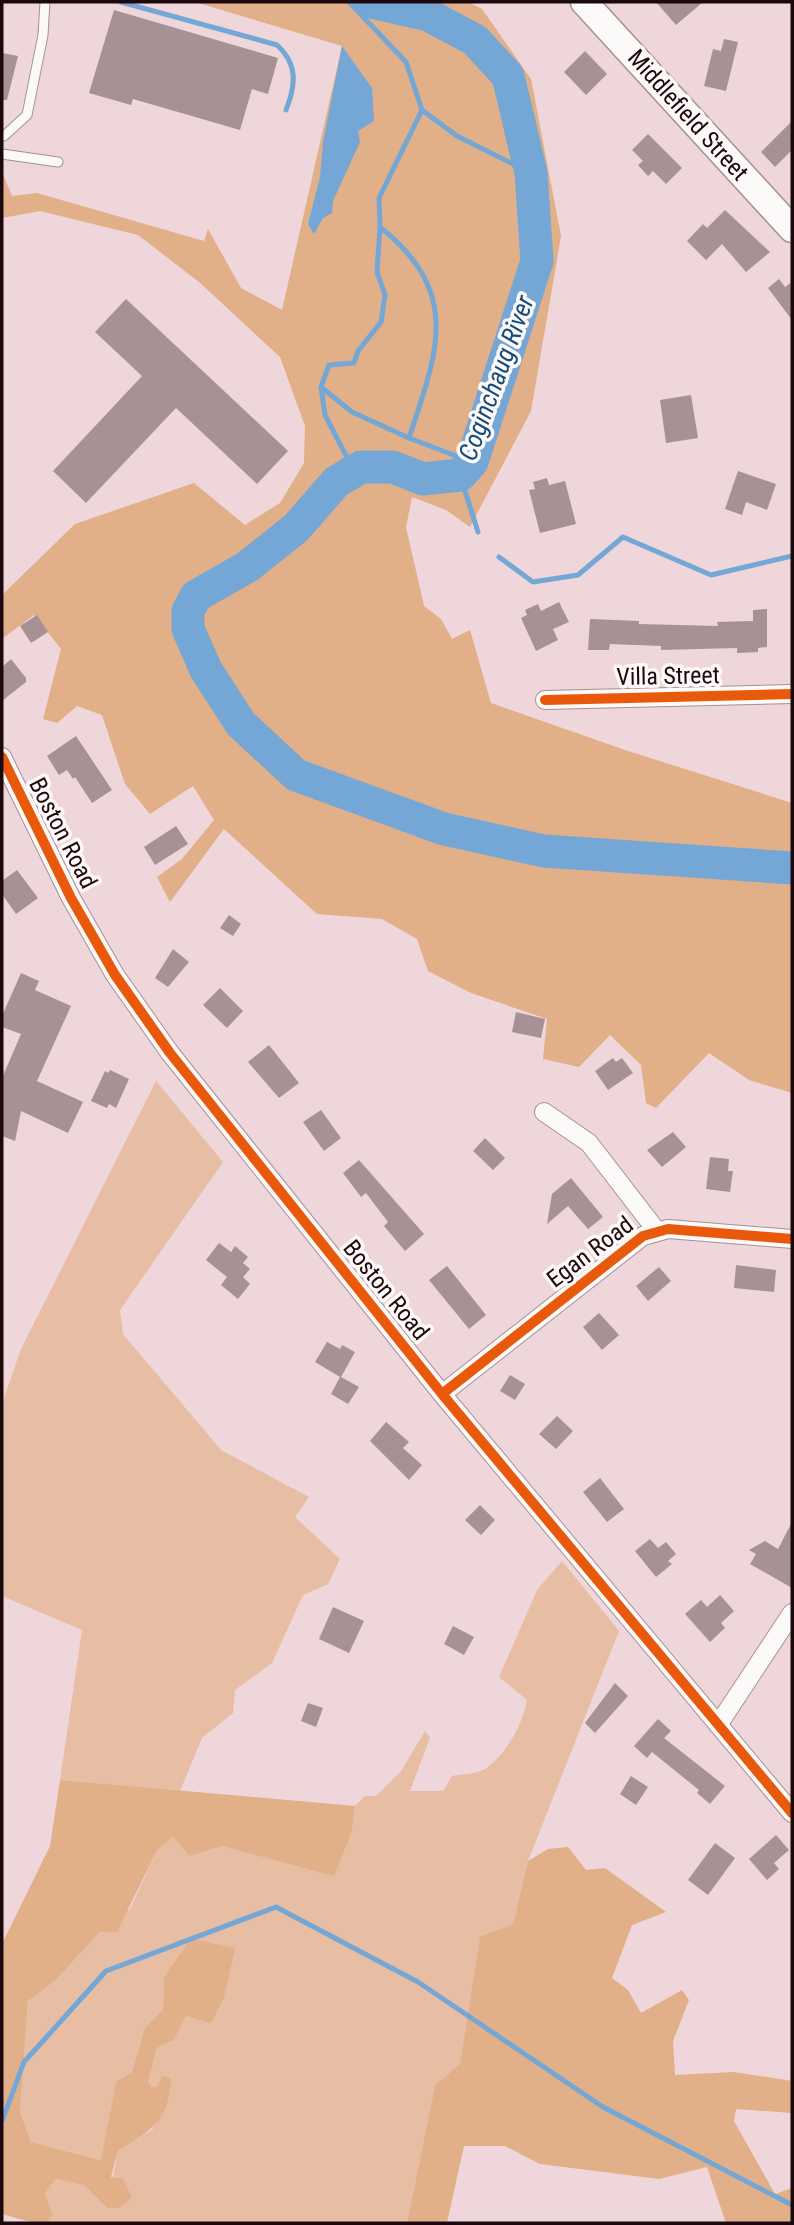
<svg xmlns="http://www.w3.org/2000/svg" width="794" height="2225" font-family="'Roboto Condensed',sans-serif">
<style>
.green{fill:#e7bea3}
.forest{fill:#e1af88}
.water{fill:#74a7d5}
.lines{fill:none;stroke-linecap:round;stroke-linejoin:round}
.stream{stroke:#74a7d5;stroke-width:5}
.river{stroke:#74a7d5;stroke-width:33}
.building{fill:#a69294}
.service-casing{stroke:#a49194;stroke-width:11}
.minor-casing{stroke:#a49194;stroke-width:20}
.secondary-casing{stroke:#a49194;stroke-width:29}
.service{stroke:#fcf9f9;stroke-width:9}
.minor{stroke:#fcf9f9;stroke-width:18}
.secondary{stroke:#fcf9f9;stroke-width:26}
.cycleway-casing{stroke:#fef8f9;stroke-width:15}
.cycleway{stroke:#e8590c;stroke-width:10}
.labels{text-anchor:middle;stroke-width:7;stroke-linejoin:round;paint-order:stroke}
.street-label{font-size:24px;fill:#1c090e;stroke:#fef8f9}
.water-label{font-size:26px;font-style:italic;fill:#114e79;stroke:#fef8f9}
</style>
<rect width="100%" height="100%" fill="#eed6da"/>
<!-- green -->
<path class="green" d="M 156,1081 L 223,1162 L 120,1310 L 123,1334 L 221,1450 L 309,1497 L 295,1517 L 340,1559 L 328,1584 L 303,1595 L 272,1663 L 235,1690 L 233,1713 L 202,1738 L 180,1791 L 60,1780 L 82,1630 L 2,1596 L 2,1404 L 21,1349 Z
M 562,1561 L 619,1631 L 528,1861 L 513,1924 L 480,1938 L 460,2064 L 435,2085 L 407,2223 L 48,2223 L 51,2215 L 45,2193 L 56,2179 L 84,2185 L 107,2208 L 118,2151 L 153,2129 L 158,2086 L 152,2087 L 148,2082 L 157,2048 L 174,2040 L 186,2016 L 164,1977 L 163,2010 L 145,2029 L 132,2072 L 116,2082 L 102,2160 L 31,2142 L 20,2112 L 28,2001 L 55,1981 L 100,1932 L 130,1909 L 157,1850 L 173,1836 L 190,1856 L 223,1846 L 270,1856 L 352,1831 L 355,1806 L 365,1796 L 376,1796 L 401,1771 L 425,1731 L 430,1738 L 410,1791 L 443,1791 L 452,1776 C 462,1774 477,1774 485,1769 C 506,1755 523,1724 527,1700 L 499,1677 L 537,1590 Z"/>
<!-- forest -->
<path class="forest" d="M 195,2 L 468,2 L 482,9 L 531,79 L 561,236 L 531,411 L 470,527 L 446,510 L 412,497 L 406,527 L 424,606 L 441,619 L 452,639 L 470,630 L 491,703 L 625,750 L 792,803 L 792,1093 L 749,1080 L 709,1053 L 656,1108 L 646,1103 L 641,1065 L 610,1035 L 579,1067 L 543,1059 L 547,1019 L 471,993 L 428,971 L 417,939 L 382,919 L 317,914 L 224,829 L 170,902 L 157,877 L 182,859 L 214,820 L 193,786 L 150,814 L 125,784 L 102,715 L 77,706 L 57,723 L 43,719 L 61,649 L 34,615 L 2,639 L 2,595 L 75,524 L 194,483 L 245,525 L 280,503 L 304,463 L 305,426 L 280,357 L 199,282 L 138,235 L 40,211 L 2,218 L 2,172 L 12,196 L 37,193 L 204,241 L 208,229 L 241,288 L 282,310 L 342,46 Z
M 60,1780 L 355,1806 L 352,1831 L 334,1876 L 223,1846 L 190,1856 L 173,1837 L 157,1850 L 117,1932 L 100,1932 L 55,1981 L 28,2001 L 20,2112 L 31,2142 L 101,2160 L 116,2082 L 132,2072 L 145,2028 L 163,2010 L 164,1977 L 191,1939 L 235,1948 L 224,1998 L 211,2023 L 186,2016 L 174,2040 L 157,2048 L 148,2082 L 152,2087 L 158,2086 L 162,2076 L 171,2078 C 169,2121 152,2130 118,2151 L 111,2177 L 123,2179 L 132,2197 L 119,2208 L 107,2208 L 84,2185 L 56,2179 L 45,2193 L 52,2215 L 48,2223 L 33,2223 L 2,2214 L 2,1944 L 50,1846 Z
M 568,1847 L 586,1870 L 605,1868 L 666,1912 L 632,1925 L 612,1978 L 628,1990 L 641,2013 L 682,1990 L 689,2000 L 673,2041 L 675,2075 L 734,2072 L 792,2081 L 792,2113 L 736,2109 L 734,2121 L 775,2194 L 792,2188 L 792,2223 L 726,2223 L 707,2167 L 659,2179 L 540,2164 L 505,2146 L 464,2146 L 447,2223 L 407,2223 L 435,2085 L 460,2064 L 480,1937 L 513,1924 L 528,1861 L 548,1849 Z"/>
<!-- water -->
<path class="water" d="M 342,46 L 372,88 L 374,121 L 358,131 L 360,142 L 333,201 L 332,213 L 323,218 L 314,234 L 308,224 L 320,177 L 323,142 Z"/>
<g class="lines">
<!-- stream -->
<path class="stream" d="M 121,2 L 277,45 C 298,64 296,85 286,110
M 349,2 L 406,62 L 422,110 L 379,198 L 380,227 C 462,293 438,350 409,438 L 472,462
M 422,110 L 457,136 L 531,173
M 321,387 L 352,412 L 409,438
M 354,471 L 325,415 L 321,387 L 329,365 L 354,363 L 358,351 L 381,322 L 385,295 L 377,272 L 380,227
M 460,475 L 478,532
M 499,557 L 533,582 L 578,575 L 623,537 L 711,575 L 792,556
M 2,2121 L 24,2062 L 106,1971 L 276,1907 L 418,1982 L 603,2107 L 792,2205"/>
<!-- river -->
<path class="river" d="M 371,2 L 428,15 L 475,40 L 508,76 L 531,173 L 537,261 L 472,462 L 460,475 L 423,479 L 393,467 L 361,467 L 336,482 L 296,528 L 247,567 L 196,596 L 188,611 L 188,629 L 206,670 L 241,724 L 296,775 L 444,829 L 544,851 L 792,868"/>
</g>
<!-- building -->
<path class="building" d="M 656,2 L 703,2 L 676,25 Z
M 114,10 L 278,58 L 268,94 L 252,89 L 240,130 L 133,99 L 131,105 L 89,93 Z
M 724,39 L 738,42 L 726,91 L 704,86 L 713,49 L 721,51 Z
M 585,51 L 607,74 L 586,95 L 564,72 Z
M 2,53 L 18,56 L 7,100 L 2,100 Z
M 792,121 L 792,150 L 775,167 L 761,152 Z
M 648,134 L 682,168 L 666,184 L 653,171 L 648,176 L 638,165 L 643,161 L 632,150 Z
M 725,210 L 770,252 L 746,272 L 722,244 L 706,260 L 687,241 L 703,224 L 707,228 Z
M 779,279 L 785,287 L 792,282 L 792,320 L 768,288 Z
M 126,299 L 288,451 L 257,484 L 176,408 L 86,503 L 53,471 L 142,376 L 95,332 Z
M 691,395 L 698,438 L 666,443 L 660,400 Z
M 738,471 L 776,484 L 767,510 L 746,502 L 742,515 L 725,509 Z
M 547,478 L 549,485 L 565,481 L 576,524 L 540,533 L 529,490 L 535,489 L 533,482 Z
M 559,602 L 569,622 L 553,629 L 558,640 L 536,651 L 521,618 L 527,615 L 525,610 L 538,604 L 541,611 Z
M 767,609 L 767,647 L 758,648 L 758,652 L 737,653 L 737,648 L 661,650 L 661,646 L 610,644 L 609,650 L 588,650 L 590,619 L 639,621 L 639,624 L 718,626 L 717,622 L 753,621 L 753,610 Z
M 37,615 L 48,632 L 31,643 L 20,626 Z
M 11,659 L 26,678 L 26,682 L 2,701 L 2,667 Z
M 76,736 L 112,790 L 92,803 L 75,777 L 73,779 L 67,770 L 59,775 L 47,756 Z
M 176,826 L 188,844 L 155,865 L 144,847 Z
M 17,870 L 38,898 L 16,914 L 2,894 L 2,881 Z
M 229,915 L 241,924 L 233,936 L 220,928 Z
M 173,949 L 189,962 L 168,987 L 155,978 Z
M 21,973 L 39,981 L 35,990 L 71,1006 L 37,1081 L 83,1102 L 68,1133 L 21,1111 L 15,1141 L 2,1136 L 2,1078 L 21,1034 L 2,1027 L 2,1016 Z
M 220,988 L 243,1011 L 227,1028 L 203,1005 Z
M 516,1012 L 545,1019 L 541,1038 L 512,1032 Z
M 269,1045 L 299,1083 L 279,1098 L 248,1062 Z
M 613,1058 L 616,1062 L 622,1058 L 633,1073 L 608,1090 L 595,1071 Z
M 110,1070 L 129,1079 L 116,1108 L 109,1104 L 107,1108 L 91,1101 L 105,1071 L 108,1073 Z
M 321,1110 L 341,1138 L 324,1151 L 303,1122 Z
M 673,1132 L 686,1147 L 662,1167 L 647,1150 Z
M 485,1138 L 505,1158 L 493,1170 L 473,1151 Z
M 710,1157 L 729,1159 L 728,1171 L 733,1171 L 730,1192 L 706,1189 Z
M 359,1160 L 424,1234 L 405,1251 L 384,1226 L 388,1222 L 366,1193 L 361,1197 L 343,1173 Z
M 571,1178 L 603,1217 L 588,1229 L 568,1206 L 547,1224 L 552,1194 Z
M 219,1243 L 231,1252 L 235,1246 L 248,1257 L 243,1263 L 250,1269 L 243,1277 L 250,1284 L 238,1299 L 221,1285 L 227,1277 L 206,1260 Z
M 736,1265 L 776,1270 L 774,1292 L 734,1288 Z
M 447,1266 L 486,1315 L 469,1329 L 429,1280 Z
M 659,1267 L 671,1281 L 648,1301 L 636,1286 Z
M 599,1313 L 619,1335 L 602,1350 L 583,1327 Z
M 327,1342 L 340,1349 L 342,1345 L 355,1352 L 341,1377 L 359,1387 L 348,1404 L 331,1394 L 340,1377 L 315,1362 Z
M 510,1375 L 525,1384 L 515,1400 L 500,1391 Z
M 557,1416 L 573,1431 L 556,1449 L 539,1434 Z
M 386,1422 L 409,1442 L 403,1448 L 422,1465 L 409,1480 L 370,1441 Z
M 600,1478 L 624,1509 L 607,1522 L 583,1492 Z
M 480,1505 L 495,1520 L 481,1535 L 465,1520 Z
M 792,1522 L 792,1588 L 750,1564 L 756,1554 L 749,1550 L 765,1541 L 778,1549 Z
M 650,1539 L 658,1548 L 666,1542 L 676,1554 L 668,1561 L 672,1564 L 656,1577 L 635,1551 Z
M 720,1595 L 734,1611 L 721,1623 L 725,1628 L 710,1642 L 685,1614 L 701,1600 L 707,1607 Z
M 333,1607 L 364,1621 L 349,1653 L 319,1639 Z
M 453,1626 L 474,1637 L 464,1655 L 444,1644 Z
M 615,1683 L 628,1696 L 595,1733 L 585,1723 Z
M 308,1703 L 323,1708 L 316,1727 L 301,1721 Z
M 658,1719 L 671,1731 L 664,1738 L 725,1786 L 710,1804 L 697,1793 L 699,1790 L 652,1752 L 647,1758 L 634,1746 Z
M 631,1776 L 648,1787 L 636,1805 L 620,1794 Z
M 776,1835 L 789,1850 L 774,1863 L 779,1869 L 767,1880 L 749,1859 Z
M 715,1843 L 735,1858 L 708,1895 L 688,1880 Z"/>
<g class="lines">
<!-- service casing -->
<g class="service-casing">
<path id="service" d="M 4,136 L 27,115 L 43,35 L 45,2
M 2,154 L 58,162"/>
</g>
<!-- minor casing -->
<g class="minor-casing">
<path id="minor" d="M 545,700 L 792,694
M 2,757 L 71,898 L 115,975 L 170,1053 L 442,1394 L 792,1813
M 544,1112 L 589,1143 L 656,1230
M 442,1394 L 643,1236 L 668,1229 L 792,1239
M 718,1725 L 792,1613"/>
</g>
<!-- secondary casing -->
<g class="secondary-casing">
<path id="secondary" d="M 584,2 L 792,229"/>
</g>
<!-- service -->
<use href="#service" class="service"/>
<!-- minor -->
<use href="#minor" class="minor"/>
<!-- secondary -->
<use href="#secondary" class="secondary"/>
<!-- cycleway casing -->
<g class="cycleway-casing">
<path id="cycleway" d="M 545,700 L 792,694
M 2,757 L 71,898 L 115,975 L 170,1053 L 442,1394 L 792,1813
M 442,1394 L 643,1236 L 668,1229 L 792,1239"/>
</g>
<!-- cycleway -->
<use href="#cycleway" class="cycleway"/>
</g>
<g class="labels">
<!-- street labels -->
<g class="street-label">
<text transform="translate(688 115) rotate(48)" y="8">Middlefield Street</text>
<text transform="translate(668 676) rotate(-1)" y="8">Villa Street</text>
<text transform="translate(63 833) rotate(63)" y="8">Boston Road</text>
<text transform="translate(590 1252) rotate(-37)" y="8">Egan Road</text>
<text transform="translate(386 1290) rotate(51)" y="8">Boston Road</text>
</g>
<!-- water labels -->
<g class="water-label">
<text transform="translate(496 378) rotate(-70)" y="9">Coginchaug River</text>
</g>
</g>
<!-- border -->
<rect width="794" height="2225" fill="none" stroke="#1c090e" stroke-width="7"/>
</svg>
